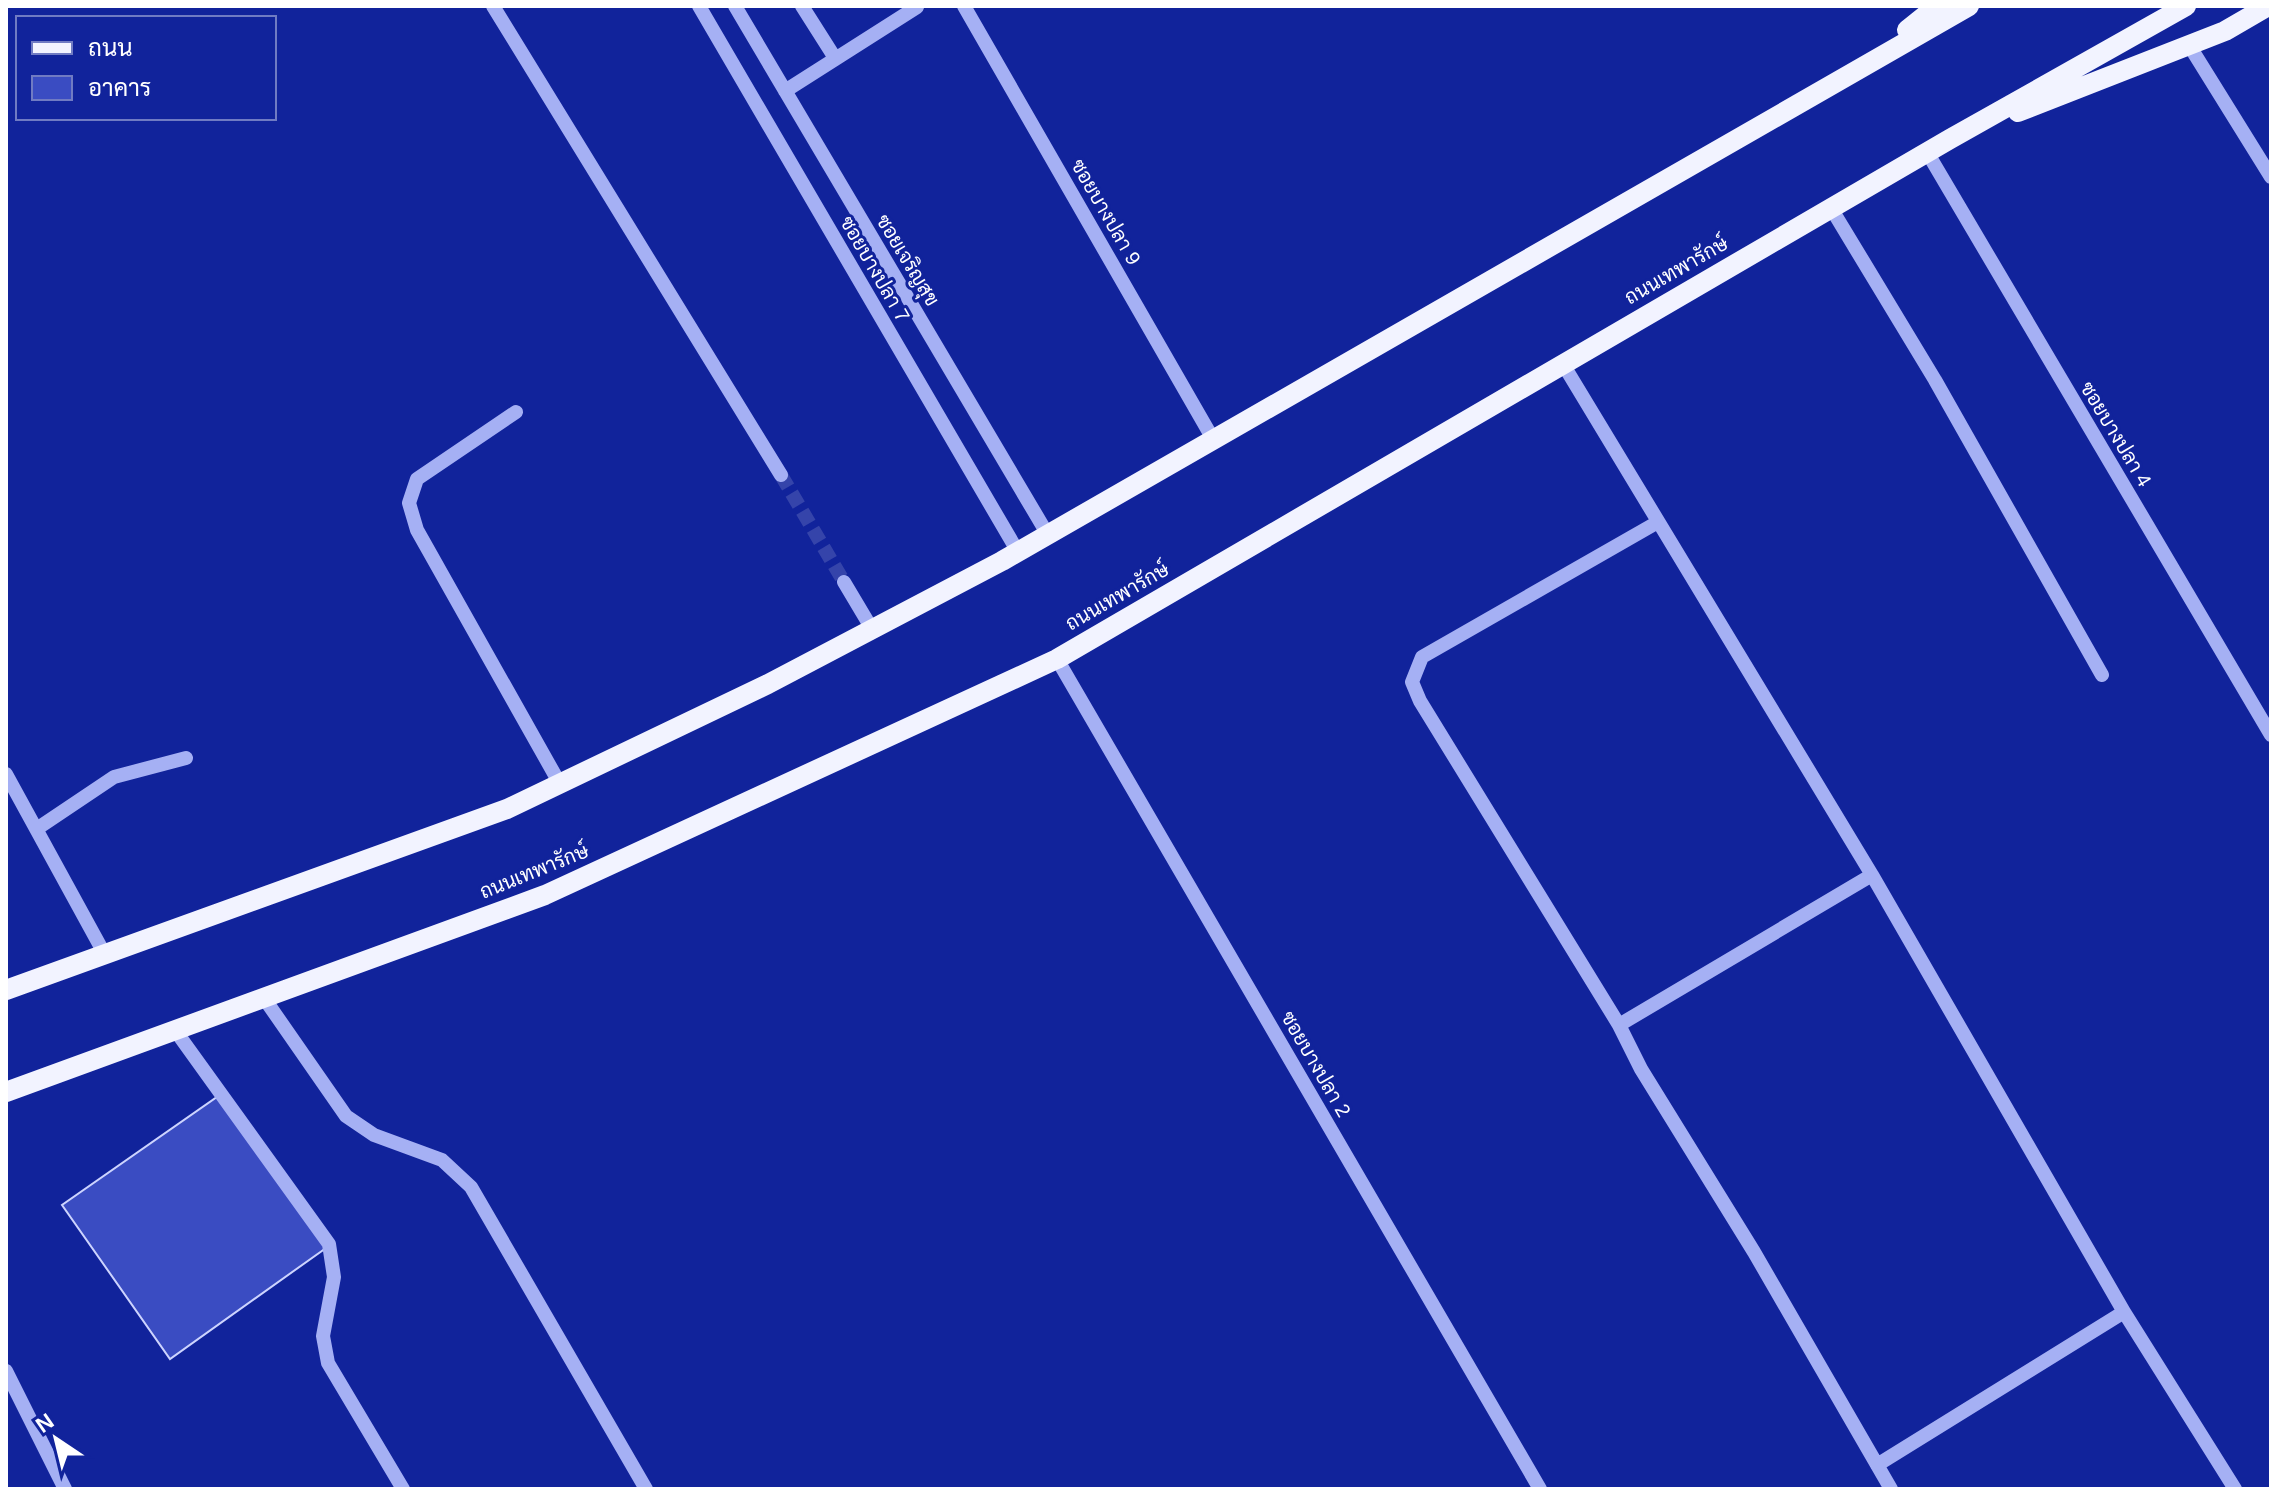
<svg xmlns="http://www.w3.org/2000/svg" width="2277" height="1495" font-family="Arial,Sarabun,sans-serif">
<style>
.building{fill:#3a4cc2;stroke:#cdd4fe;stroke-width:2}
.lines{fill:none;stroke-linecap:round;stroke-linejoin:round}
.minor-tunnel{stroke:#3544aa;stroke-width:14;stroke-dasharray:14 7;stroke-linecap:butt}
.minor{stroke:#a5b0f4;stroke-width:14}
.major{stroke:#f2f3ff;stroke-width:20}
.labels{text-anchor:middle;stroke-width:6;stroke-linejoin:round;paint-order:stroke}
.street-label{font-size:20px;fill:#fff;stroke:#11239b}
</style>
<rect width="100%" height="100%" fill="#11239b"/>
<!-- building -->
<path class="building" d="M 217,1097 L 326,1248 L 170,1359 L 62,1205 Z"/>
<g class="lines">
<!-- minor-tunnel -->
<path class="minor-tunnel" d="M 781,475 L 844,582"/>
<!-- minor -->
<path class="minor" d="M 493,6 L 781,475
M 699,6 L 1018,552
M 735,6 L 1048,535
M 802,6 L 835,58
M 964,6 L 1213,439
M 2189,45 L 2271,177
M 785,91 L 917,7
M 1927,152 L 2271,735
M 1831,208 L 1935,380 L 2102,675
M 1563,364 L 1872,875 L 1619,1025 L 1641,1069 L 1754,1252 L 1891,1489
M 516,412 L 417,479 L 409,503 L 417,530 L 560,784
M 844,582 L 872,629
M 1057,659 L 1540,1489
M 6,774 L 104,953
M 38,828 L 114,777 L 186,758
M 1872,875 L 2124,1312 L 2235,1489
M 264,998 L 346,1116 L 374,1135 L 442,1160 L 471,1187 L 646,1489
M 1619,1025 L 1420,701 L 1412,682 L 1422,657 L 1658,522
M 175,1030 L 329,1244 L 334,1277 L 323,1336 L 328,1363 L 403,1489
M 6,1371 L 65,1489
M 1877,1465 L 2124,1312"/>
<!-- major -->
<path class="major" d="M 1907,30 L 1937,6
M 2018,112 L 2225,31 L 2268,6
M 6,990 L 507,809 L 768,684 L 1002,561 L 1969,6
M 6,1092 L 545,895 L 1057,659 L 1950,139 L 2186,6"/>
</g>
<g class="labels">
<!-- street labels -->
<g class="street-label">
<text transform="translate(1106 212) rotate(60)" y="7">ซอยบางปลา 9</text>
<text transform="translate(908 260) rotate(59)" y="7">ซอยเจริญสุข</text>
<text transform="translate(875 269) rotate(60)" y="7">ซอยบางปลา 7</text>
<text transform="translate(1676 270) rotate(-30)" y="7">ถนนเทพารักษ์</text>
<text transform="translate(2116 434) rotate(59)" y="7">ซอยบางปลา 4</text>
<text transform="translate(1117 596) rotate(-30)" y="7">ถนนเทพารักษ์</text>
<text transform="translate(534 871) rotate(-22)" y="7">ถนนเทพารักษ์</text>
<text transform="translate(1316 1064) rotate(60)" y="7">ซอยบางปลา 2</text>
</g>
</g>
<!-- border -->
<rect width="2277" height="1495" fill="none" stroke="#ffffff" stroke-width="16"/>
<!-- legend -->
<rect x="16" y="16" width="260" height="104" fill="#11239b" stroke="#707bc3" stroke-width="2"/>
<rect x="32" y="42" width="40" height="12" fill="#f2f3ff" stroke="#707bc3" stroke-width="2"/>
<text x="88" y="56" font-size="24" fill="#ffffff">ถนน</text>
<rect x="32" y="76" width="40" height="24" fill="#3a4cc2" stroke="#707bc3" stroke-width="2"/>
<text x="88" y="96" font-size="24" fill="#ffffff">อาคาร</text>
<!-- north arrow -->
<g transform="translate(56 1439) rotate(325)" stroke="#11239b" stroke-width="6" paint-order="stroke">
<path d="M0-6L14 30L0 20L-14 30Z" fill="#ffffff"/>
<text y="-12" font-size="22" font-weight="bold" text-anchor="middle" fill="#ffffff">N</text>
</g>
</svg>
